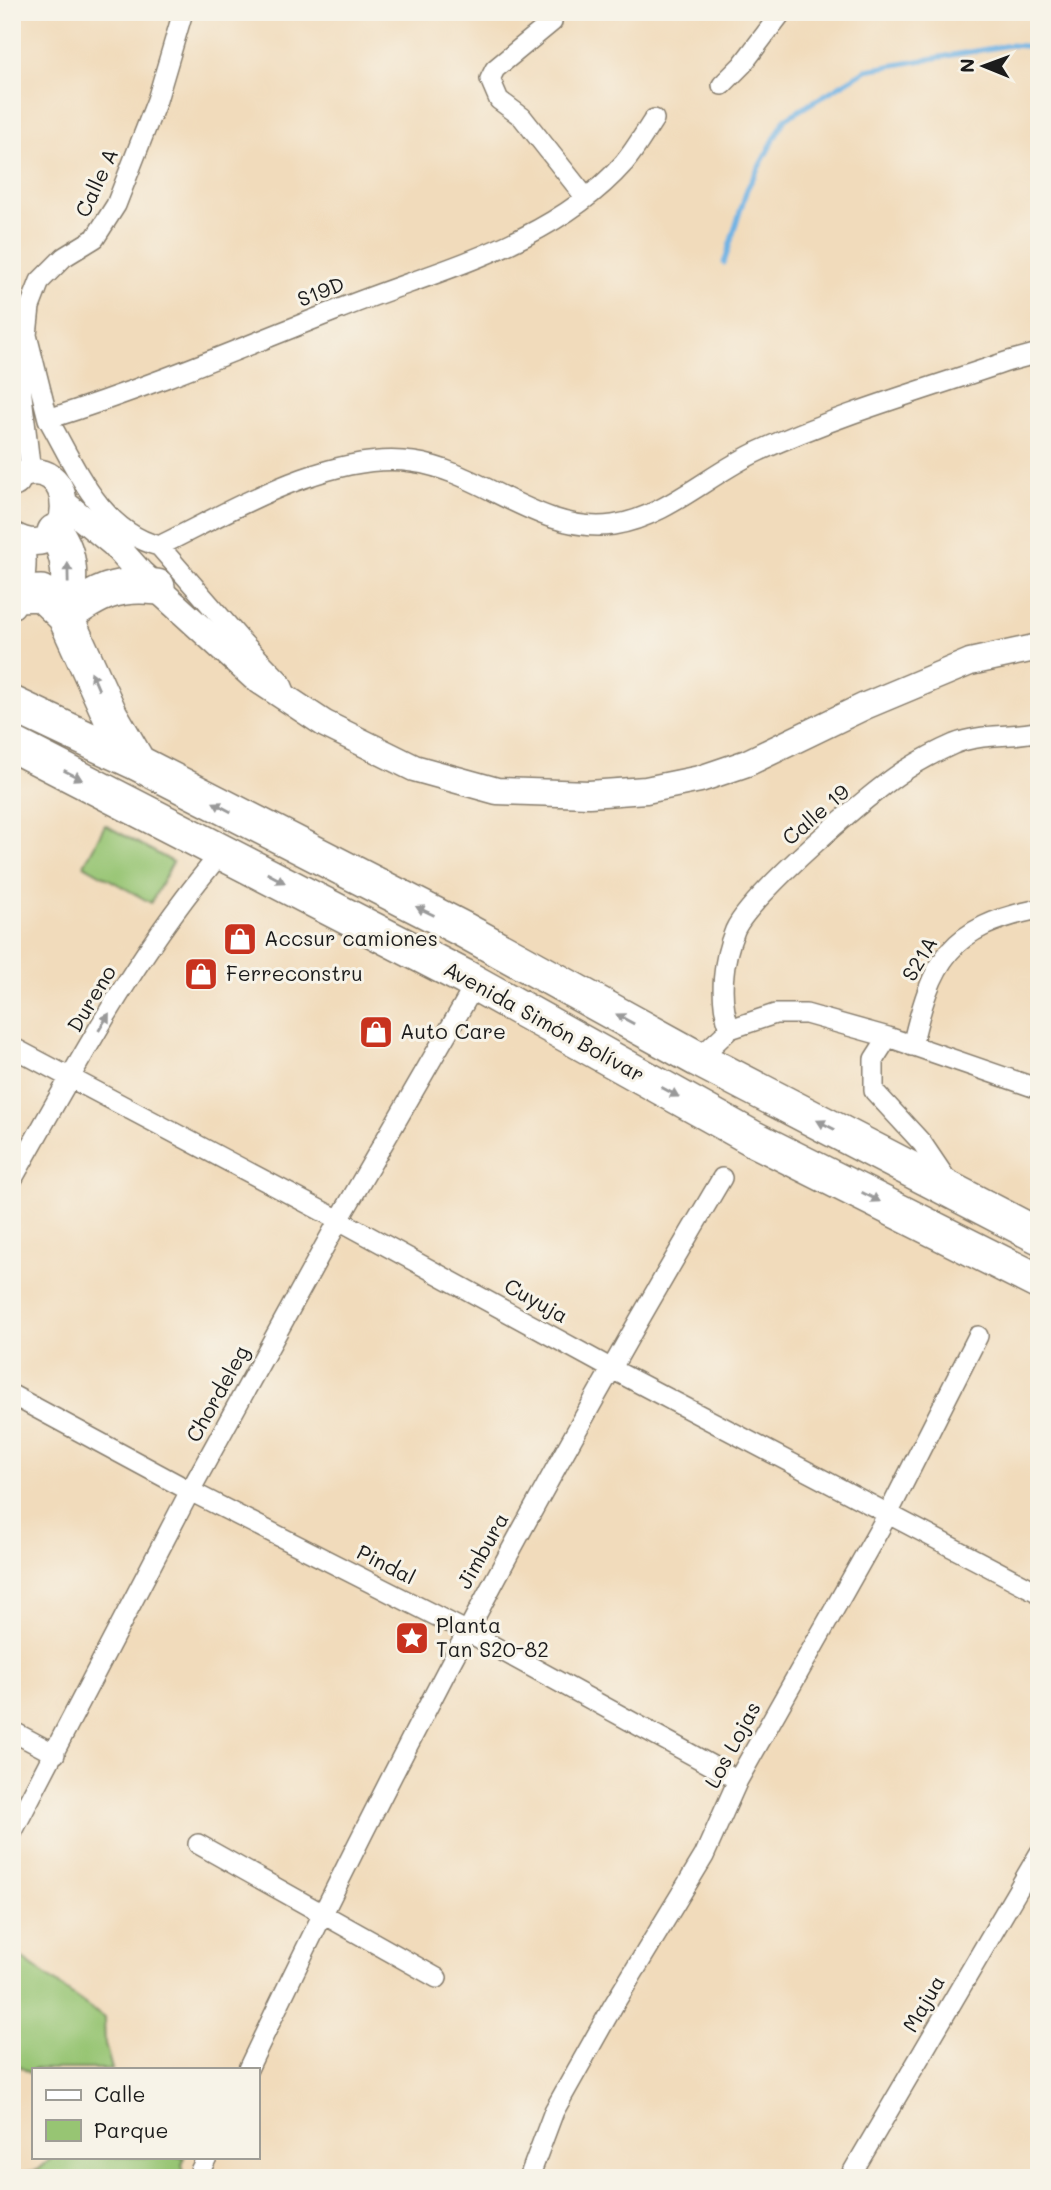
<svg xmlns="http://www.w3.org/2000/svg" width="1051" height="2190" font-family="Mali,sans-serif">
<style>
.green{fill:#97c573;stroke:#5a7048;stroke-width:2}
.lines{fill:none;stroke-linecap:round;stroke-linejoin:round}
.stream{stroke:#6eb2e4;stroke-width:5}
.street-casing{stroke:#867c6c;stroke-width:22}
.secondary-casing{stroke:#867c6c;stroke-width:29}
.highway-casing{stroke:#867c6c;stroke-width:38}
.street{stroke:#fff;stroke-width:19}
.secondary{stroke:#fff;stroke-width:26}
.highway{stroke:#fff;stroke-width:35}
.oneway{fill:#999}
.labels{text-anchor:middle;stroke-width:6;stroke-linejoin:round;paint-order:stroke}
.street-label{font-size:21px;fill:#1c1c1c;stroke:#f7f3e8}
.poi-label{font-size:21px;fill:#1c1c1c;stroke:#f7f3e8;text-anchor:start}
</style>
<rect width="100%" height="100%" fill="#f7f3e8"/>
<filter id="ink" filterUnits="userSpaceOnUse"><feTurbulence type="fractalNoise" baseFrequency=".0143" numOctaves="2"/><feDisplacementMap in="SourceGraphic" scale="14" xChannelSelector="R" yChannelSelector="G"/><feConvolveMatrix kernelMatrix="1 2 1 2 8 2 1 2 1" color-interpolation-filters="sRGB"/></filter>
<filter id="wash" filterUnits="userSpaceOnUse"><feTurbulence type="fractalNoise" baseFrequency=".00686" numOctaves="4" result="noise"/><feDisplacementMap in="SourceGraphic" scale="28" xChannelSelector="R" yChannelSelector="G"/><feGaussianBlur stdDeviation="1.57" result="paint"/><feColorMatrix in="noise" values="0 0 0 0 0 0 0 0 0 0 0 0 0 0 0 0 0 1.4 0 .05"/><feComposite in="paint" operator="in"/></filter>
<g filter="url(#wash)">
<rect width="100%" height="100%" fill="#f1dbbb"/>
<!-- green -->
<path class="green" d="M 105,825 L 173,862 L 151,903 L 84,865 Z
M 12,1951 L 104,2018 L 105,2044 L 112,2069 L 33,2069 L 33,2075 L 12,2062 Z
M 53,2157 L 185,2157 L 182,2164 L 185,2178 L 12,2178 L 12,2175 L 38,2170 Z"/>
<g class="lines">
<!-- stream -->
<path class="stream" d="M 724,263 L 747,189 L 785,119 L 866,70 L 1010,45 L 1039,47"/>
</g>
</g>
<g filter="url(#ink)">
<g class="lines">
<!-- street casing -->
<g class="street-casing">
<path id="street" d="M 552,12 L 552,22 L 495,69 L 490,79 L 499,100 L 522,117 L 586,198
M 722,85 L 742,65 L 782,12
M 27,335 L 48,419 C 147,388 241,348 337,310 C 435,270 550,246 624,163 C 635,150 644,134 654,119
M 12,340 L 27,335 L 30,307 L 40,281 L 64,257 L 95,238 L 116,205 L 157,100 L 183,12
M 12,351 L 18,361 L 31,473
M 48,419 C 75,466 100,531 159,546 C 231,511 331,450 413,462 C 481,471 541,535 613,525 C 667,517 710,473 759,451 C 837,415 927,389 1009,361 L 1039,353
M 159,546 L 244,644 L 281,682 L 286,694
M 730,1029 C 718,998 723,959 735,930 C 750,896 872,790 907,769 C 921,760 938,751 954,744 C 981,733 1011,738 1039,731
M 888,1037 L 874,1059 L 874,1091 L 922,1143 L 949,1183
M 912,1046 C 932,960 949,927 1039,909
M 12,1047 L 339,1220 L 610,1368 L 1039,1593
M 698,1059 L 730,1029 L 775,1014 L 806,1014 L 888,1037 L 1039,1089
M 12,1180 C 76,1067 138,949 223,851
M 12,1395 L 190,1491 L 466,1631 L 738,1780
M 12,1731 L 55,1754
M 12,1833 L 190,1491 L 339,1220 L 476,983
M 198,1844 L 437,1978
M 248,2069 C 392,1764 550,1468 722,1178
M 200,2171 L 207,2157
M 530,2175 L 554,2111 L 613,2006 L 704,1856 L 738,1780 L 888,1514 L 978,1336
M 849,2178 L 1039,1854"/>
</g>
<!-- secondary casing -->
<g class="secondary-casing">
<path id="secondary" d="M 12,479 C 82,442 80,573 12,535
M 66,505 L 114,544 L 140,573 L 254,677 L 325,724 L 414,768 L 497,791 L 589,794 L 646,790 L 700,779 L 747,763 L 865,706 L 970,662 L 1039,647
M 12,605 C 23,587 25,559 20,539"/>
</g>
<!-- highway casing -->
<g class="highway-casing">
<path id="highway" d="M 12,479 L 13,479
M 55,532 C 74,558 69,586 65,616
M 18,594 L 41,593 L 65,616 L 110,715 L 138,763
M 65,616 C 97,593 117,582 157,587
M 12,704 L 138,763 L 464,930 L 698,1059 L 1039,1236
M 12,744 L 464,977 L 754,1139 L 1039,1282"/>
</g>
<!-- street -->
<use href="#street" class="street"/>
<!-- secondary -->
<use href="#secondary" class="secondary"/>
<!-- highway -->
<use href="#highway" class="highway"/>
</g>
<!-- one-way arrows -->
<defs><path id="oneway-solid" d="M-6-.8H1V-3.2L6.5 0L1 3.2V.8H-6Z" transform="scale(1.75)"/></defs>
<g class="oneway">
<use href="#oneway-solid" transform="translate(68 573) rotate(-91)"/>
<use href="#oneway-solid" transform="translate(95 681) rotate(-113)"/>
<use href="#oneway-solid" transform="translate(73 775) rotate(27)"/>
<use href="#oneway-solid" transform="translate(222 807) rotate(-152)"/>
<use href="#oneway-solid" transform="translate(276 878) rotate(28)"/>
<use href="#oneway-solid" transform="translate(425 911) rotate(-154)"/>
<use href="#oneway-solid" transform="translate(625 1019) rotate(-151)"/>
<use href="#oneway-solid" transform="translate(104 1022) rotate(-59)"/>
<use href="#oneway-solid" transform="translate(670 1092) rotate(29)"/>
<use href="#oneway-solid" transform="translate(826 1125) rotate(-153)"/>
<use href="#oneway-solid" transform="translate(871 1197) rotate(27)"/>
</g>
</g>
<!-- icons -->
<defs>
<g id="shop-square" transform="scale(1.75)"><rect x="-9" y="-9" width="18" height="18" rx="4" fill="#c8321e" stroke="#f7f3e8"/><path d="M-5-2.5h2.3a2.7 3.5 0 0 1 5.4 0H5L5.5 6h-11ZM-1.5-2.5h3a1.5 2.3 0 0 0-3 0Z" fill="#fff"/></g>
<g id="sight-square" transform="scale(1.75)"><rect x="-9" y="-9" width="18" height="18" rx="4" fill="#c8321e" stroke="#f7f3e8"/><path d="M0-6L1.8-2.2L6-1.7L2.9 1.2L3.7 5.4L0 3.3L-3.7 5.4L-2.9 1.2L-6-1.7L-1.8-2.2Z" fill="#fff"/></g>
</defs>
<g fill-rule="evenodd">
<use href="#shop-square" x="240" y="939"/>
<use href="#shop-square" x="201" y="974"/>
<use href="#shop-square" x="376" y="1032"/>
<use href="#sight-square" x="412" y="1638"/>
</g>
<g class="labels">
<!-- street labels -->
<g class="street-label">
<text transform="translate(97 183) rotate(-65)" y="7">Calle A</text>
<text transform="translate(321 292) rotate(-21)" y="7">S19D</text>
<text transform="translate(816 815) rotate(-41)" y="7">Calle 19</text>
<text transform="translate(920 959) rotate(-59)" y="7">S21A</text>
<text transform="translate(92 999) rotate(-59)" y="7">Dureno</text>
<text transform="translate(544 1022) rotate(29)" y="7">Avenida Simón Bolívar</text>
<text transform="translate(536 1301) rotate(29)" y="7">Cuyuja</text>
<text transform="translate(218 1394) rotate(-61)" y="7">Chordeleg</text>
<text transform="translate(483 1551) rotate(-61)" y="7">Jimbura</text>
<text transform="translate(386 1565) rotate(27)" y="7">Pindal</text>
<text transform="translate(733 1745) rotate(-62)" y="7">Los Lojas</text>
<text transform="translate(924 2004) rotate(-60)" y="7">Majua</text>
</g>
<!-- poi labels -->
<g class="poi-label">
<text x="264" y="946">Accsur camiones</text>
<text x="226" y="981">Ferreconstru</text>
<text x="400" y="1039">Auto Care</text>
<text x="436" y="1633">Planta<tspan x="436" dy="24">Tan S20-82</tspan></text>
</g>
</g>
<!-- margin -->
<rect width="1051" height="2190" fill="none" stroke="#f7f3e8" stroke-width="42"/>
<!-- legend -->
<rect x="32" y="2068" width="228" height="91" fill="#f7f3e8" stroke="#9f9d96" stroke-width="2"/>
<rect x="46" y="2090" width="35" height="10" fill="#ffffff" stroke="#9f9d96" stroke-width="2"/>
<text x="94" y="2102" font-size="21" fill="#1c1c1c">Calle</text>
<rect x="46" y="2120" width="35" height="21" fill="#97c573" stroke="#9f9d96" stroke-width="2"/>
<text x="94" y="2138" font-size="21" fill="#1c1c1c">Parque</text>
<!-- north arrow -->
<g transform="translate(984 66) rotate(271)" stroke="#f7f3e8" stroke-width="5" paint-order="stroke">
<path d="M0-5L12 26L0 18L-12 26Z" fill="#1c1c1c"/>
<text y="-10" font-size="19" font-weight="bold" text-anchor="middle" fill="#1c1c1c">N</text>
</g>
</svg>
